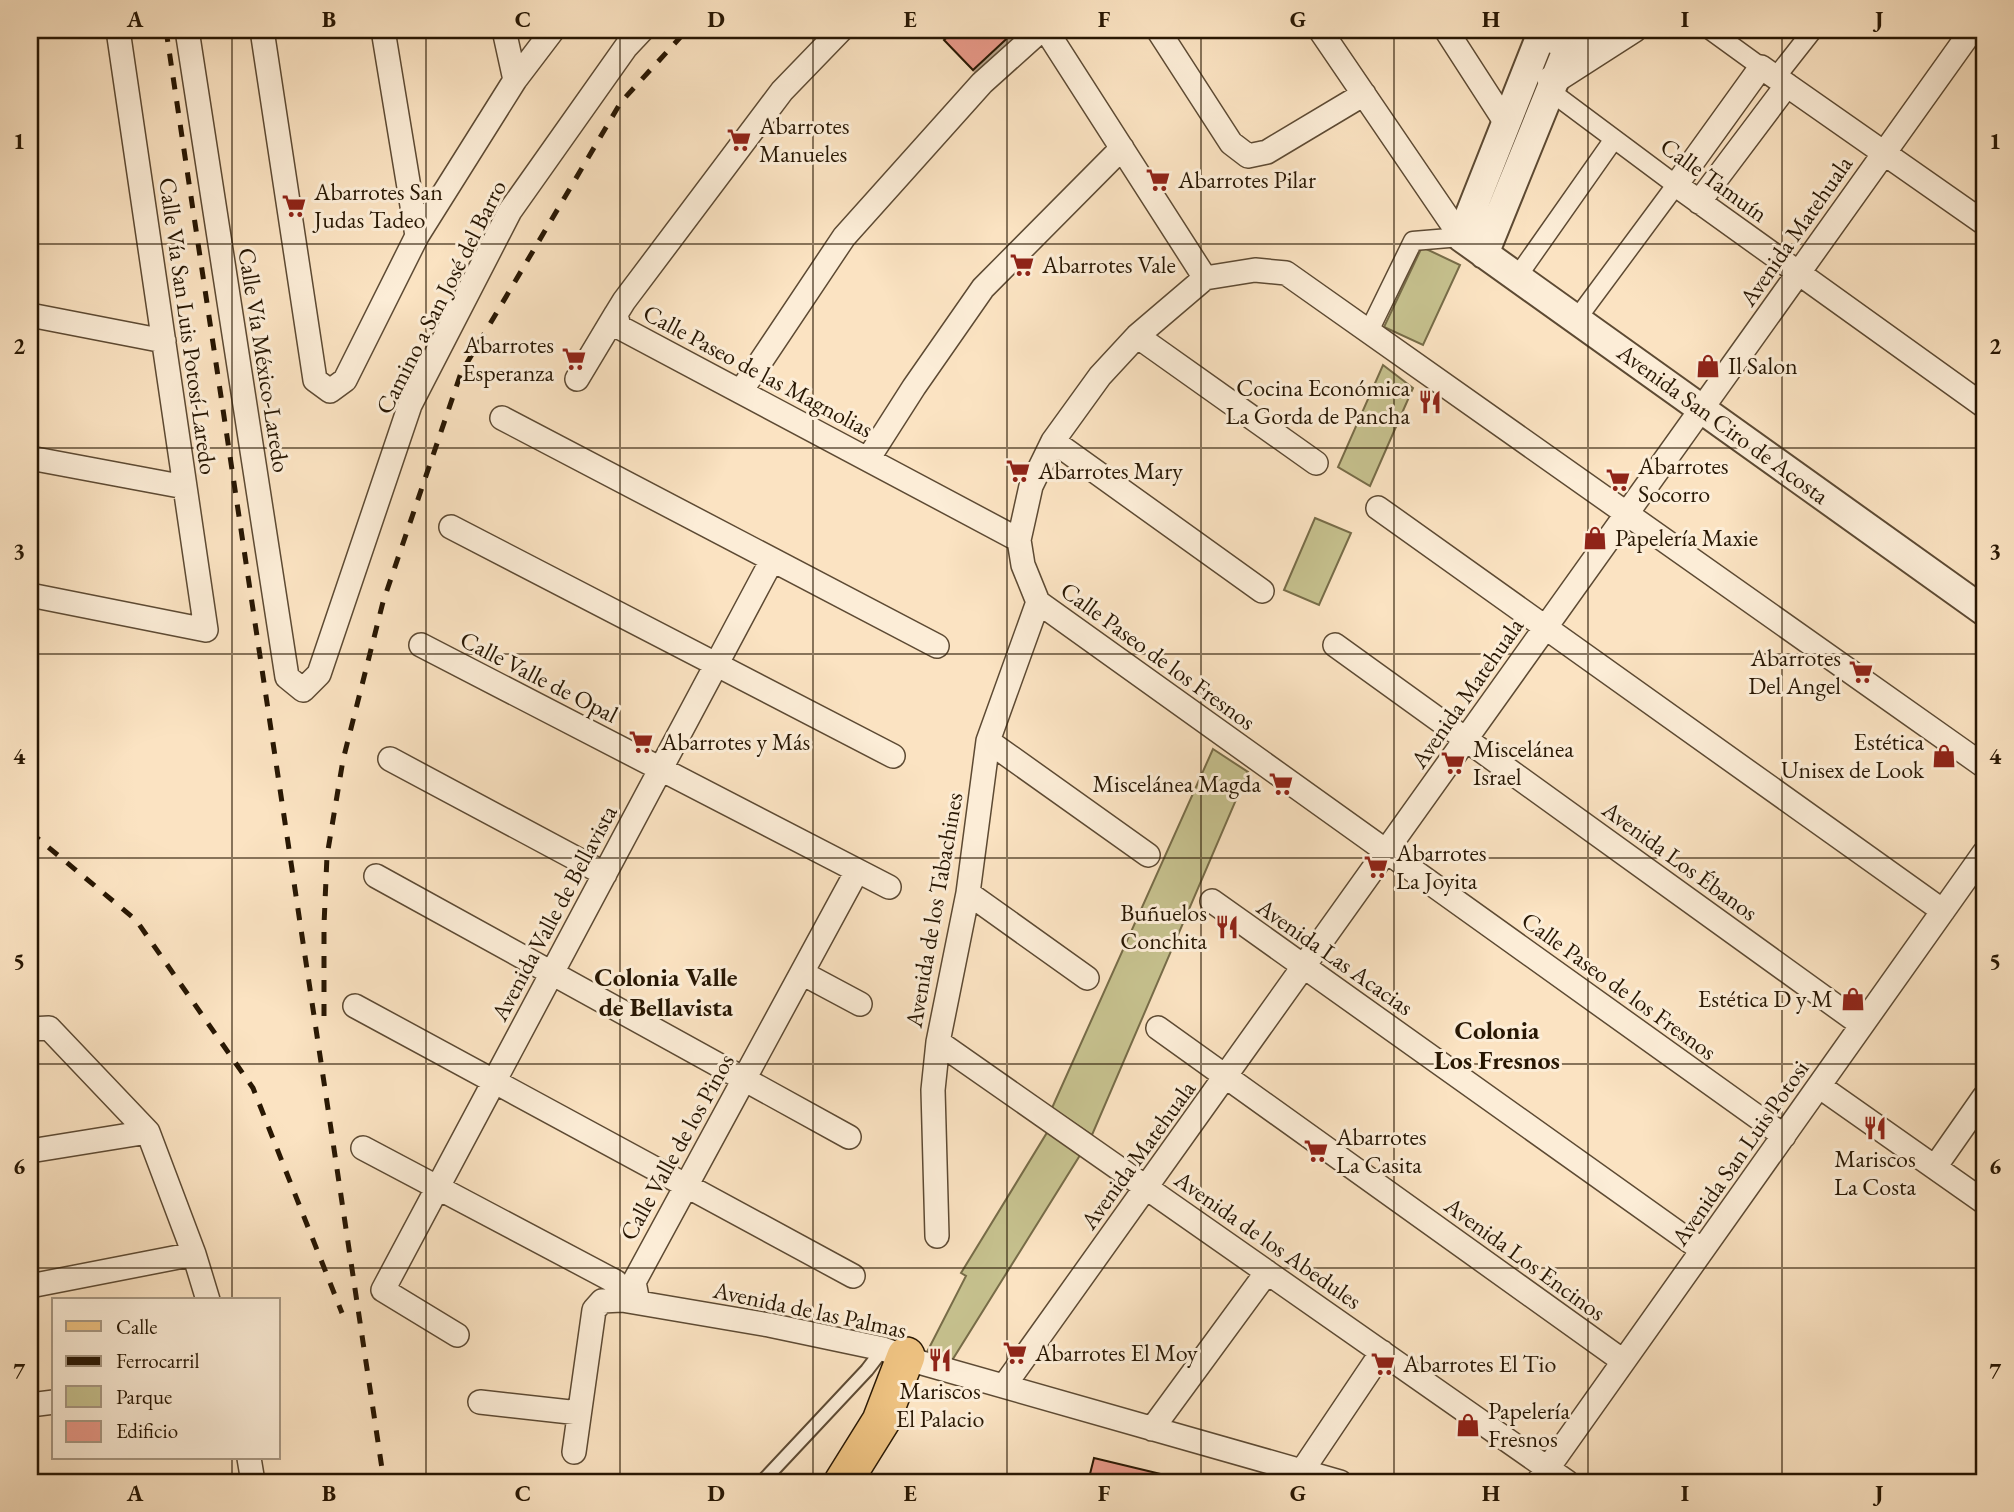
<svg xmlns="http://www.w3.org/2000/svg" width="2014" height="1512" font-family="'EB Garamond',serif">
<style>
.green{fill:#c6c18e;stroke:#776c48;stroke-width:2}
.building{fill:#e99989;stroke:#281703;stroke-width:2;filter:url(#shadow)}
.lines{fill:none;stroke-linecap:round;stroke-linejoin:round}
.service-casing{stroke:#5d4a33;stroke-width:16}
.pedestrian-casing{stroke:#5d4a33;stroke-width:21}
.minor-casing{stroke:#5d4a33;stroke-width:26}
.tertiary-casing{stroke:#5d4a33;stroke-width:32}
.primary-casing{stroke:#281703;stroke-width:40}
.service{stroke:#fcedd7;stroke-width:12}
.pedestrian{stroke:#fcedd7;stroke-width:18}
.minor{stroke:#fcedd7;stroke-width:23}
.tertiary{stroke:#fcedd7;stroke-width:28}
.primary{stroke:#eec281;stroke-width:37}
.rail{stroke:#281703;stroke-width:5;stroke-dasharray:12 12;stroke-linecap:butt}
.grid{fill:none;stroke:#281703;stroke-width:2;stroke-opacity:0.55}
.labels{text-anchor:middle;stroke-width:6;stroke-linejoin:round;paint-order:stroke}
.poi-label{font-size:24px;fill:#281703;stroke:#fcedd7;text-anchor:start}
.street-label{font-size:24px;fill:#281703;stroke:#fcedd7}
.neighbourhood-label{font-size:26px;font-weight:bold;fill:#281703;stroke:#fcedd7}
.neatline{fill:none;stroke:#281703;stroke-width:2.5}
.grid-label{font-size:23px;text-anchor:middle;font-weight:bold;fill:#281703}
</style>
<defs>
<filter id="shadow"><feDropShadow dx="6" dy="6" stdDeviation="0" flood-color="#0004"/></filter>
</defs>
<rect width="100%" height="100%" fill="#fbe3c2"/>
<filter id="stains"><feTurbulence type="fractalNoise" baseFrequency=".00286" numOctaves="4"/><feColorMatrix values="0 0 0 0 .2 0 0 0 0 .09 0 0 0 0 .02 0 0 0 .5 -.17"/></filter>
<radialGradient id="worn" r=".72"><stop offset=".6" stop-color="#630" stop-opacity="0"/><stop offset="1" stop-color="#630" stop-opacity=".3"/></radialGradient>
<!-- green -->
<path class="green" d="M 1422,247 L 1460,265 L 1423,345 L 1384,327 Z
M 1383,365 L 1413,388 L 1370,486 L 1338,467 Z
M 1315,518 L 1351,533 L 1319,605 L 1284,590 Z
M 1213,749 L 1248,772 L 1092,1135 L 1052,1108 Z
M 1048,1131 L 1082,1152 L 951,1362 L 926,1354 L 966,1276 L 961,1273 Z"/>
<!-- building -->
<path class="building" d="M 955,30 L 1016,30 L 973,70 L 944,40 Z
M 1094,1458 L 1194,1482 L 1088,1482 Z"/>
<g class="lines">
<!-- service casing -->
<g class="service-casing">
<path id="service" d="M 762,1482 L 867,1370 L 883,1349"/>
</g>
<!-- pedestrian casing -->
<g class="pedestrian-casing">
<path id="pedestrian" d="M 1710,30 L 1761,67
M 1776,77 L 1813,30
M 1550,91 L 1676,185 L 1576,320
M 1517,277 L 1614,139
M 1369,331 L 1413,241 L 1461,237"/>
</g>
<!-- minor casing -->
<g class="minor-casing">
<path id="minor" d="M 187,30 L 287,677 L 303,690 L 319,674 L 410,405 L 510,211 L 626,47 L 642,30
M 262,30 L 315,380 L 330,391 L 345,380 L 417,236 L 515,80 L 553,30
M 383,30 L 417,236
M 504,30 L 515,80
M 841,30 L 782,91 L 624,301 L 616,314 L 619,327 L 1019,540
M 1046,30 L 1205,278
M 1158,30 L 1231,143 L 1248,156 L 1267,152 L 1364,94
M 1320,30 L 1461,237
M 1446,30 L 1506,123
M 1540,37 L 1568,47 L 1595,30
M 1549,79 L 1554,82 L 1635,30
M 1699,202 L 1787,85
M 1984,223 L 1761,67 L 1676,185 L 1984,406
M 30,315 L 164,341
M 1137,336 L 1316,463
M 577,379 L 616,314
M 741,391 L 844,237 L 982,83 L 1041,30
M 502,418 L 937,646
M 1053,441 L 1262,591
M 30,458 L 185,487
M 868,459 L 914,387 L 983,288 L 1122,148
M 1378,508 L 1943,911
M 451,527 L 893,756
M 30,595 L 206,630 L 118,30
M 421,645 L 889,887
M 1335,645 L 1862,1025
M 988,741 L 1148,855
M 390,759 L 605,874
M 376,876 L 849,1137
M 968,893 L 1087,978
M 1212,901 L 1702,1250
M 802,973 L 860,1004
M 355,1006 L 853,1276
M 1158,1028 L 1623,1361
M 30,1029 L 49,1028 L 148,1132 L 194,1254 L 208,1300
M 938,1042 L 1567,1482
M 1819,1086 L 1984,1202
M 1784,1136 L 1038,602 L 1023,565 L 1019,540 L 1031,486 L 1053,441 L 1100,376 L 1137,336 L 1205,278 L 1255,270 L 1286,273 L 1984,766
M 363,1148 L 616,1282 L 622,1300
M 30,1151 L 148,1132
M 1935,1167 L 1984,1097
M 937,1236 L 933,1090 L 938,1042 L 968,893 L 988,741 L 1038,602
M 30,1286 L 194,1254
M 638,1302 L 634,1282 L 857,871
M 457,1335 L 383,1290 L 772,560
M 1004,1386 L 1972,30
M 480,1402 L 579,1413
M 30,1405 L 54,1402
M 1152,1429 L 1267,1272
M 574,1452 L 594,1310 L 602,1301 L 622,1300 L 769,1325 L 883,1349 L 922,1363 L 1340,1482
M 249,1458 L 253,1482
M 1302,1471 L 1382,1352
M 1538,1482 L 1984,853"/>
</g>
<!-- tertiary casing -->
<g class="tertiary-casing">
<path id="tertiary" d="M 1543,30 L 1461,237 L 1984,611
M 1484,254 L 1575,30"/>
</g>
<!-- primary casing -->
<g class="primary-casing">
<path id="primary" d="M 843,1482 L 881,1421 L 906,1356"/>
</g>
<!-- service -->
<use href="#service" class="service"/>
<!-- pedestrian -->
<use href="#pedestrian" class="pedestrian"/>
<!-- minor -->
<use href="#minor" class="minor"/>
<!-- tertiary -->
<use href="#tertiary" class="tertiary"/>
<!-- primary -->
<use href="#primary" class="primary"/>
<!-- rail -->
<path class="rail" d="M 166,30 L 384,1482
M 30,832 L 136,920 L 253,1088 L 342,1313
M 324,1016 L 324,925 L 327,856 L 343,760 L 383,602 L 461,373 L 621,102 L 687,30"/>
</g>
<!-- grid -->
<path class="grid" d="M 232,30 L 232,1300M 426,30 L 426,1482M 620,30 L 620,1482M 813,30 L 813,1482M 1007,30 L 1007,1482M 1201,30 L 1201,1482M 1394,30 L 1394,1482M 1588,30 L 1588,1482M 1782,30 L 1782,1482M 30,244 L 1984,244M 30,448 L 1984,448M 30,654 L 1984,654M 30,858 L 1984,858M 30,1064 L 1984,1064M 30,1268 L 1984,1268M 232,1458 L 232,1482"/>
<!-- icons -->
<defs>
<g id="supermarket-bare" transform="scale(1.89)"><path d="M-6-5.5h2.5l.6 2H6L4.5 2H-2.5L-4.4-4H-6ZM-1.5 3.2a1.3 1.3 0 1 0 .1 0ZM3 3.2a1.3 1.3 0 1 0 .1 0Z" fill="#8f2418" stroke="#fcedd7" stroke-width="2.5" paint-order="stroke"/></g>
<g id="shop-bare" transform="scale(1.89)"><path d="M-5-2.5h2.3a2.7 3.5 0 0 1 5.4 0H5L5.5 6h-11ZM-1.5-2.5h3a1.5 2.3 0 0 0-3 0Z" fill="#8f2418" stroke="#fcedd7" stroke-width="2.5" paint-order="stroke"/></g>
<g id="restaurant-bare" transform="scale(1.89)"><path d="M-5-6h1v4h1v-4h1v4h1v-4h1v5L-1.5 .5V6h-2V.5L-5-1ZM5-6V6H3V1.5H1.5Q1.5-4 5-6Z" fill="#8f2418" stroke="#fcedd7" stroke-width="2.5" paint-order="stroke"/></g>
</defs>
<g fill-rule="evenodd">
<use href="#supermarket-bare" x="739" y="140"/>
<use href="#supermarket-bare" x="1158" y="180"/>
<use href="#supermarket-bare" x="294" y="206"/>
<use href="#supermarket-bare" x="1022" y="265"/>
<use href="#supermarket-bare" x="574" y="359"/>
<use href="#shop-bare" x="1708" y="366"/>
<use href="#restaurant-bare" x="1430" y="402"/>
<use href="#supermarket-bare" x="1018" y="471"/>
<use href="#supermarket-bare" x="1618" y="480"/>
<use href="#shop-bare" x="1595" y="538"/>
<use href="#supermarket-bare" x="1861" y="672"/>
<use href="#supermarket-bare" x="641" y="742"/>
<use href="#shop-bare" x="1944" y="756"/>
<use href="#supermarket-bare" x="1453" y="763"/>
<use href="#supermarket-bare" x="1281" y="784"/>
<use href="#supermarket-bare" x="1376" y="867"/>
<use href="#restaurant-bare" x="1227" y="927"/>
<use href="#shop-bare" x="1853" y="999"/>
<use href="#restaurant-bare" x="1875" y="1128"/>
<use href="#supermarket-bare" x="1316" y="1151"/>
<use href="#supermarket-bare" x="1015" y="1353"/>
<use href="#restaurant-bare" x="940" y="1360"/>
<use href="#supermarket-bare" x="1383" y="1364"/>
<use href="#shop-bare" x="1468" y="1425"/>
</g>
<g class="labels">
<!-- poi labels -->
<g class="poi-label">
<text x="759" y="134">Abarrotes<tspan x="759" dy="28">Manueles</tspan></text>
<text x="1178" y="188">Abarrotes Pilar</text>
<text x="314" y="200">Abarrotes San<tspan x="314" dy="28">Judas Tadeo</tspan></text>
<text x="1042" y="273">Abarrotes Vale</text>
<text x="554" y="353" text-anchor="end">Abarrotes<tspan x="554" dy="28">Esperanza</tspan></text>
<text x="1728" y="374">Il Salon</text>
<text x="1410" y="396" text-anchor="end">Cocina Económica<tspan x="1410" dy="28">La Gorda de Pancha</tspan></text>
<text x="1638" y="474">Abarrotes<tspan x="1638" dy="28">Socorro</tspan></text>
<text x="1038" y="479">Abarrotes Mary</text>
<text x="1615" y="546">Papelería Maxie</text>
<text x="1841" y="666" text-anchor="end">Abarrotes<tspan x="1841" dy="28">Del Angel</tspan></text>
<text x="661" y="750">Abarrotes y Más</text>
<text x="1924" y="750" text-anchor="end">Estética<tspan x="1924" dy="28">Unisex de Look</tspan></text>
<text x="1473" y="757">Miscelánea<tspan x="1473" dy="28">Israel</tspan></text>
<text x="1261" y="792" text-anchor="end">Miscelánea Magda</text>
<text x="1396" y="861">Abarrotes<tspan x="1396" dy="28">La Joyita</tspan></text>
<text x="1207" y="921" text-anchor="end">Buñuelos<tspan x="1207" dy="28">Conchita</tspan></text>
<text x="1833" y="1007" text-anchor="end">Estética D y M</text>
<text x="1336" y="1145">Abarrotes<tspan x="1336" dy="28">La Casita</tspan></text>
<text x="1875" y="1167" text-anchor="middle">Mariscos<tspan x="1875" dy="28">La Costa</tspan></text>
<text x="1035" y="1361">Abarrotes El Moy</text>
<text x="1403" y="1372">Abarrotes El Tio</text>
<text x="940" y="1399" text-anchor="middle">Mariscos<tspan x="940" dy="28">El Palacio</tspan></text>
<text x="1488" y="1419">Papelería<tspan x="1488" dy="28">Fresnos</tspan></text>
</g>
<!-- street labels -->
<g class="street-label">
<text transform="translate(1714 180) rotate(36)" y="8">Calle Tamuín</text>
<text transform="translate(1796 231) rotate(-55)" y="8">Avenida Matehuala</text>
<text transform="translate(441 297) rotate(-63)" y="8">Camino a San José del Barro</text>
<text transform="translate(188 326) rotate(82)" y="8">Calle Vía San Luis Potosí-Laredo</text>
<text transform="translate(264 360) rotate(81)" y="8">Calle Vía México-Laredo</text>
<text transform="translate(758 371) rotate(28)" y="8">Calle Paseo de las Magnolias</text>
<text transform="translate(1723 424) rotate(36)" y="8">Avenida San Ciro de Acosta</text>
<text transform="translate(1158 656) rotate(36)" y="8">Calle Paseo de los Fresnos</text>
<text transform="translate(539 677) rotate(27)" y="8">Calle Valle de Opal</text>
<text transform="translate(1467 693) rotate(-55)" y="8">Avenida Matehuala</text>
<text transform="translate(1680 861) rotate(36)" y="8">Avenida Los Ébanos</text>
<text transform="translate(934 910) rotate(-80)" y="8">Avenida de los Tabachines</text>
<text transform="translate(554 913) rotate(-62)" y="8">Avenida Valle de Bellavista</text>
<text transform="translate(1335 957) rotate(35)" y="8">Avenida Las Acacias</text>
<text transform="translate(1619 986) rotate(36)" y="8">Calle Paseo de los Fresnos</text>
<text transform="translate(677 1147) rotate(-61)" y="8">Calle Valle de los Pinos</text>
<text transform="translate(1740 1153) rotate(-55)" y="8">Avenida San Luis Potosi</text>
<text transform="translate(1138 1155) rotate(-54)" y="8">Avenida Matehuala</text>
<text transform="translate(1268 1240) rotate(35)" y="8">Avenida de los Abedules</text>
<text transform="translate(1525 1259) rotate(36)" y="8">Avenida Los Encinos</text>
<text transform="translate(810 1310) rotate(12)" y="8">Avenida de las Palmas</text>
</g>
<!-- neighbourhood labels -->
<g class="neighbourhood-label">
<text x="666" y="986">Colonia Valle<tspan x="666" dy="30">de Bellavista</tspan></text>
<text x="1497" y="1039">Colonia<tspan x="1497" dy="30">Los Fresnos</tspan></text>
</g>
</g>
<!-- margin -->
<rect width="2014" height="1512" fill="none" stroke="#fbe3c2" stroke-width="77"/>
<!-- legend -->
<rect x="52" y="1298" width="228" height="161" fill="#fcedd7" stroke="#a79782" stroke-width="2"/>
<rect x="66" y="1321" width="35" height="10" fill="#eec281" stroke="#a79782" stroke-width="2"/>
<text x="116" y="1334" font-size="21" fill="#281703">Calle</text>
<rect x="66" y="1356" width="35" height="10" fill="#281703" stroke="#a79782" stroke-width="2"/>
<text x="116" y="1368" font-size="21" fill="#281703">Ferrocarril</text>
<rect x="66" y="1386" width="35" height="21" fill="#c6c18e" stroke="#a79782" stroke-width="2"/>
<text x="116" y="1404" font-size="21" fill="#281703">Parque</text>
<rect x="66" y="1421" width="35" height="21" fill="#e99989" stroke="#a79782" stroke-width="2"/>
<text x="116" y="1438" font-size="21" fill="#281703">Edificio</text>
<rect x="38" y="38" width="1938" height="1436" class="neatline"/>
<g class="grid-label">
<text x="135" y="27">A</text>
<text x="329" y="27">B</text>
<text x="523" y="27">C</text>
<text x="716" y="27">D</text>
<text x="910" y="27">E</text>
<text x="1104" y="27">F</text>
<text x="1298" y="27">G</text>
<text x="1491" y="27">H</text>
<text x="1685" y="27">I</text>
<text x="1879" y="27">J</text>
<text x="19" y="149">1</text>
<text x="1995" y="149">1</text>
<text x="19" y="354">2</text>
<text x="1995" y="354">2</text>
<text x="19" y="559">3</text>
<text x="1995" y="559">3</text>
<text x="19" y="764">4</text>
<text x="1995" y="764">4</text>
<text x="19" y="969">5</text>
<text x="1995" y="969">5</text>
<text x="19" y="1174">6</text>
<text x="1995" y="1174">6</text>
<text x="19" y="1379">7</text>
<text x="1995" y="1379">7</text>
<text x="135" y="1501">A</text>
<text x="329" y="1501">B</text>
<text x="523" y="1501">C</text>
<text x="716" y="1501">D</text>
<text x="910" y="1501">E</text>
<text x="1104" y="1501">F</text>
<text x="1298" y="1501">G</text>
<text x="1491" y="1501">H</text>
<text x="1685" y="1501">I</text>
<text x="1879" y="1501">J</text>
</g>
<rect width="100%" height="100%" filter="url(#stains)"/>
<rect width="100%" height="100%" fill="url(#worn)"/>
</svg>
